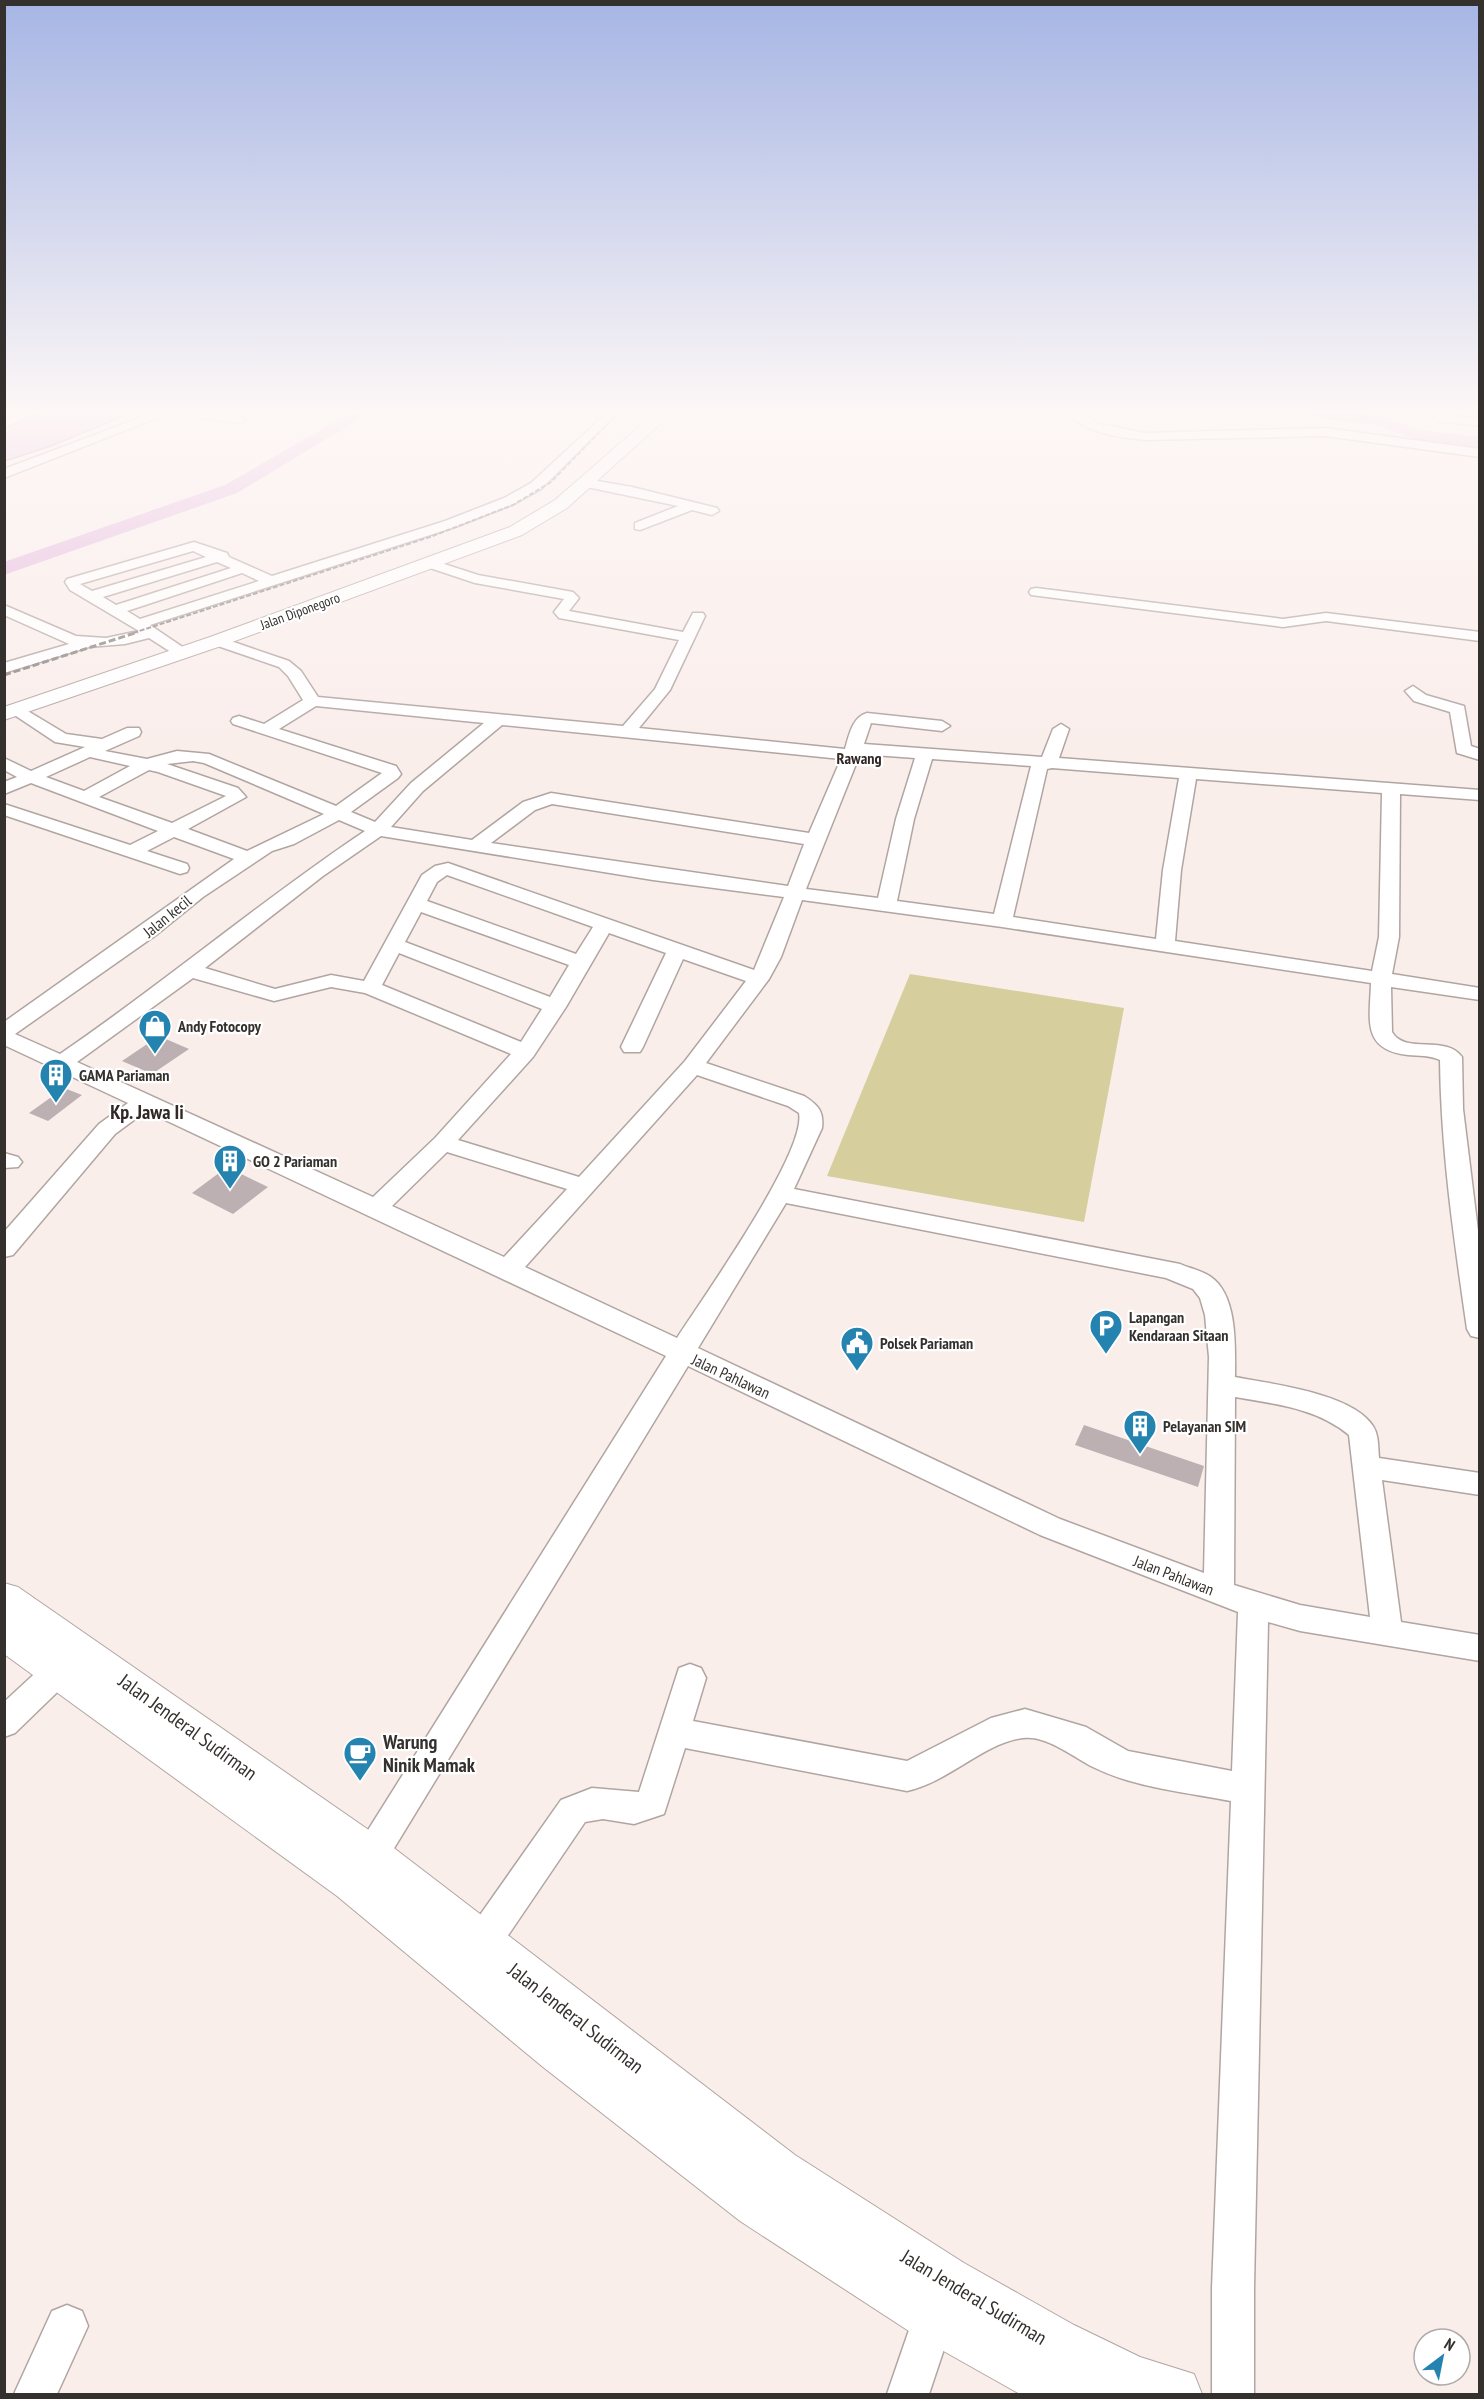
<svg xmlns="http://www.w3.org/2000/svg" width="1484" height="2399" font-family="'PT Sans Narrow',sans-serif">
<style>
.green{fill:#d6ce9d}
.water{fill:#e3b6dd;stroke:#ae8ea8;stroke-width:1.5}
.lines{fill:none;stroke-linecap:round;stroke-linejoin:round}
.river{fill:#e3b6dd;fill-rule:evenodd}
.building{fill:#bcb0b3}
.minor-casing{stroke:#b1a5a2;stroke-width:3}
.major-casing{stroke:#b1a5a2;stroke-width:2}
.minor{fill:#fff;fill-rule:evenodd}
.major{fill:#fff;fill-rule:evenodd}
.rail-far1{stroke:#8c8482;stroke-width:2;stroke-dasharray:5 2;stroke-linecap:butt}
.rail{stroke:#8c8482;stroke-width:3;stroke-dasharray:7 3;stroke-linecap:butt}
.labels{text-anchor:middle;stroke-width:4.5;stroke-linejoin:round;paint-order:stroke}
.far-street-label{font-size:14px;fill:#34302e;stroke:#fff}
.far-quarter-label{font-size:16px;font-weight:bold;fill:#312826;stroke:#fff}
.street-label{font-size:16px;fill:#34302e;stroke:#fff}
.poi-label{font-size:16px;font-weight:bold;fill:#34302e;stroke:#fff;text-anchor:start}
.quarter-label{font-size:20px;font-weight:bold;fill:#312826;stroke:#fff}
.near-street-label{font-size:20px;fill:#34302e;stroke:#fff}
.near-poi-label{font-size:20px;font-weight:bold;fill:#34302e;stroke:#fff;text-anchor:start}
</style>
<rect width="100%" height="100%" fill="#faeeeb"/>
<!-- green -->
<path class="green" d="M 910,974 L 1124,1008 L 1084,1222 L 827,1176 Z"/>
<!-- water -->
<path class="water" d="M 39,413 L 131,413 L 51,446 L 5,461 L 5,428 Z"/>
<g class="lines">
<!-- river -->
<path class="river" d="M 350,413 L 369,413 L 237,493 L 4,575 L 4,562 L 225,485 Z
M 1307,413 L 1351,413 L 1379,416 L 1420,430 L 1480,437 L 1480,447 L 1417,440 L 1376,425 L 1315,418 Z"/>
</g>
<!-- building -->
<path class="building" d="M 159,1036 L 189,1049 L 152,1074 L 122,1061 Z
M 64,1088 L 82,1095 L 48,1121 L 29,1113 Z
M 227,1167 L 268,1187 L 233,1214 L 192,1193 Z
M 1084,1425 L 1204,1466 L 1198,1487 L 1075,1445 Z"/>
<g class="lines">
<!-- minor casing -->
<g class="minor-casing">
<path id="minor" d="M 4,413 L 18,413 L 4,419 Z
M 153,413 L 169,413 L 4,478 L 4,469 Z
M 180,413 C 195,412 234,410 245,419 L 239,423 L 186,416 Z
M 591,413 L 606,413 L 613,417 L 541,489 L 514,504 L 455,527 L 150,625 L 187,650 L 190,653 L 187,656 L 177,656 L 149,638 L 125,644 L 89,647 L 4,673 L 4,663 L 69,644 L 4,615 L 4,605 L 76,636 L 106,638 L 139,631 L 70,590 L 65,582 L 67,579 L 194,542 L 227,553 L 229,557 L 272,576 L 445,521 L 504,498 L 531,483 L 596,423 L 600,418 ZM 193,551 L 206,557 L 92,591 L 80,584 ZM 217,562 L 231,568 L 116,605 L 103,597 ZM 242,573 L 259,581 L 140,619 L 127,611 Z
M 1068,413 L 1081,413 L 1097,423 L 1145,433 L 1325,428 L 1480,449 L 1480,457 L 1325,436 L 1145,440 C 1118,437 1088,434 1068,413 Z
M 1431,413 L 1480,419 L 1480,426 L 1437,421 Z
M 586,479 L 632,487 L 717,508 L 719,511 L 712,515 L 692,510 L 640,530 L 635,529 L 635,523 L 678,506 L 582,486 L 582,480 Z
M 432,560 L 478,575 L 573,592 L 579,598 L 569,611 L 683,632 L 693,613 L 703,613 L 705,616 L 670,690 L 639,728 L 845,749 C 849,736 852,717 867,713 L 942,721 L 950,726 L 942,731 L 871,723 L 864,744 L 1042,757 L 1053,729 L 1061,724 L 1069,729 L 1059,758 L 1480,790 L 1480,800 L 1400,794 L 1399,937 L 1392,974 L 1480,988 L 1480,1000 L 1391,987 L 1392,1032 C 1405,1055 1446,1034 1462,1057 L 1463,1109 L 1480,1247 L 1480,1338 L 1471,1336 L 1467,1329 C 1454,1239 1441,1151 1440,1060 C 1430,1055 1418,1056 1408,1055 C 1361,1050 1370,1019 1371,983 L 1002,927 L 802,900 L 781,957 L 769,979 L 706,1063 L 804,1096 C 818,1105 824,1111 822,1128 L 794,1189 L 1180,1264 C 1189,1268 1203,1271 1211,1277 C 1238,1296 1235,1348 1235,1377 C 1271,1384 1352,1393 1373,1426 C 1379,1435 1378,1448 1379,1458 L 1480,1473 L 1480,1495 L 1382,1480 L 1401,1622 L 1480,1635 L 1480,1661 L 1300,1631 L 1268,1622 L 1254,2288 L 1254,2394 L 1212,2394 L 1212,2288 L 1231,1801 C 1185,1792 1135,1788 1093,1767 C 1073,1757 1047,1735 1023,1738 C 985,1742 947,1783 907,1791 L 685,1748 L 664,1814 L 634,1824 L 603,1819 L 585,1822 L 494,1956 L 481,1961 L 468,1956 L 463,1944 L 468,1932 L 561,1800 L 592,1788 L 639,1792 L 679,1668 L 690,1664 L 701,1668 L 706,1678 L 693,1721 L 907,1761 L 991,1718 L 1025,1709 L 1086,1727 L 1128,1751 L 1232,1771 L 1238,1612 L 1040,1535 L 688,1366 L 382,1868 L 370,1873 L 358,1868 L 353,1857 L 358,1846 L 666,1356 L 146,1111 L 115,1134 L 13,1255 L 4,1257 L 4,1232 L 99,1124 L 128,1103 L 4,1045 L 4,1022 L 234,859 L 174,837 L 147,851 L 187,864 L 189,868 L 187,872 L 180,874 L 4,815 L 4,804 L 130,845 L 158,831 L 31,783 L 4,794 L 4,782 L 17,777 L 4,770 L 4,758 L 31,771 L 85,747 L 55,742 L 7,710 L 9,707 L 21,707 L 66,734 L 102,739 L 127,728 L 139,728 L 141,732 L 139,736 L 105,751 L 147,759 L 177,751 L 209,754 L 336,806 L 382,773 L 233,724 L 231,721 L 233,718 L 239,716 L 264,724 L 303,700 L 288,676 L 279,667 L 212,644 L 209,641 L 212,638 L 222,638 L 289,661 L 301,671 L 318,697 L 623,726 L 655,689 L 679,640 L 559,618 L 554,612 L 564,599 L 475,583 L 427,567 L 427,561 ZM 316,706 L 484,723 L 411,783 L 375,822 L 351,812 L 398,778 L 401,774 L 396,766 L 279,729 ZM 502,725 L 841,759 L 809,833 L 551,793 L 523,802 L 472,840 L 391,827 L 423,791 ZM 860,754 L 915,758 L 896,819 L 878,898 L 806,889 ZM 90,757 L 130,766 L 84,791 L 46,777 ZM 932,759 L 1031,766 L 994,914 L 897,901 L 914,819 ZM 193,761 L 204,763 L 324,814 L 247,851 L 188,829 L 246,797 L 238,788 L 167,764 ZM 1052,768 L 1179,778 L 1163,870 L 1156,939 L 1013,917 L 1047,769 ZM 149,770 L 158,772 L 226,796 L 172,823 L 99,797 ZM 1196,779 L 1382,793 L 1379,937 L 1372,971 L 1175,941 L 1181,870 ZM 552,804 L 804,844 L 788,886 L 491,843 L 535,810 ZM 339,820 L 365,831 C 259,902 164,983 60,1054 L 15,1034 L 156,935 L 203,897 L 272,851 L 294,844 ZM 381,836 L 653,880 L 784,897 L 754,970 L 448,863 L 435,866 L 422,875 L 364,981 L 331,975 L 275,989 L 205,968 L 323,876 ZM 447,875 L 593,927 L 576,954 L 427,901 L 437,882 ZM 421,912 L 569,965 L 550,997 L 405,942 ZM 609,933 L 666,953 L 621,1047 L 624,1052 L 640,1052 L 643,1047 L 683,959 L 746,981 L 685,1061 L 579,1177 L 458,1140 L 533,1057 L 566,1007 ZM 399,953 L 542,1009 L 521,1042 L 382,985 ZM 193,978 L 274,1001 L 331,987 L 365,993 L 511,1054 L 435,1138 L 373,1197 L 77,1062 ZM 697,1075 L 788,1106 L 799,1113 C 807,1152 702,1299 677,1338 L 525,1267 ZM 447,1152 L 567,1189 L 504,1257 L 392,1206 ZM 786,1203 L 1166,1278 L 1193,1289 L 1200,1298 L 1205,1315 L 1209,1357 L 1204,1573 L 1060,1519 L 698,1348 ZM 1235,1397 C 1275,1404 1317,1408 1349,1435 L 1370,1617 L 1300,1605 L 1234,1585 Z
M 1036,588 L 1283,619 L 1326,613 L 1480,632 L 1480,641 L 1326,621 L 1283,627 L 1031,595 L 1029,592 L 1031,589 Z
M 1413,686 L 1426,695 L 1464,706 L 1471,746 L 1480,749 L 1480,760 L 1457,753 L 1450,712 L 1414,701 L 1405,691 Z
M 4,1153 L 18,1157 L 22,1162 L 18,1167 L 4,1168 Z
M 68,1649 L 79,1653 L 84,1662 L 79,1671 L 15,1733 L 4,1737 L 4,1702 L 57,1653 Z
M 934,2295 L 949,2301 L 955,2316 L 929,2394 L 887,2394 L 919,2301 Z
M 67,2305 L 82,2311 L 88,2326 L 57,2394 L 14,2394 L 52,2311 Z"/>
</g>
<!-- major casing -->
<g class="major-casing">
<path id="major" d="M 655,413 L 672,413 L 567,508 L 522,535 L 224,645 L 4,720 L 4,707 L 210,637 L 510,527 L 555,500 Z
M 4,1583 L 18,1587 L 386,1842 L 795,2155 L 964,2263 L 1074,2325 L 1140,2357 L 1194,2374 L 1202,2394 L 1020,2394 L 915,2335 L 740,2221 L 543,2067 L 337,1896 L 4,1654 Z"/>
</g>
<!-- minor -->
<use href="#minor" class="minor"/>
<!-- major -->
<use href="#major" class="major"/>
<!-- rail-far1 -->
<path class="rail-far1" d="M 133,633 L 430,537 L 513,505 L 551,482 L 618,413"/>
<!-- rail -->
<path class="rail" d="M 4,675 L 138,632"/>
</g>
<!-- sky -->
<linearGradient id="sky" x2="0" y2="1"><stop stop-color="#a6b5e4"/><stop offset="0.55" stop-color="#fdf7f6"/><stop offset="1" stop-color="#fdf7f6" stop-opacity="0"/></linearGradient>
<rect width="1484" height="748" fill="url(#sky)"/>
<!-- icons -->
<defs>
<g id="shop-pin" transform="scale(1.725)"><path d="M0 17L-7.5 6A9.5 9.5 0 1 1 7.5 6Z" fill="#2583b0" stroke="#fff"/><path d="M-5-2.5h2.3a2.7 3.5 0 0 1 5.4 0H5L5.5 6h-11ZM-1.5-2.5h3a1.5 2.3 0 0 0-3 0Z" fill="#fff"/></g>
<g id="building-pin" transform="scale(1.725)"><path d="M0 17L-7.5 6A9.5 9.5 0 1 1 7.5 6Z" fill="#2583b0" stroke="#fff"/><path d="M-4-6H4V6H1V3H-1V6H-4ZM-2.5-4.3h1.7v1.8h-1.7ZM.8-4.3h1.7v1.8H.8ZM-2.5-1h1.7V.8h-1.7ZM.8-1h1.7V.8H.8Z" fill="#fff"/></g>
<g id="parking-pin" transform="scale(1.725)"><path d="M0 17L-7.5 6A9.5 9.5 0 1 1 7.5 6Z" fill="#2583b0" stroke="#fff"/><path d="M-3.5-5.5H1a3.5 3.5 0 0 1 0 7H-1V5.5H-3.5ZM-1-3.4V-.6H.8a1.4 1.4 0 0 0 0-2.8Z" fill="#fff"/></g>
<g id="civic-pin" transform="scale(1.725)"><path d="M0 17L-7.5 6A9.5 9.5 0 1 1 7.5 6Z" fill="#2583b0" stroke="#fff"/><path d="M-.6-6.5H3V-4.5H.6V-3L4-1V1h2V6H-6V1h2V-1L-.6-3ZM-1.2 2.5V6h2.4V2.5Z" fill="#fff"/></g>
<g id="cafe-pin" transform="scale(1.725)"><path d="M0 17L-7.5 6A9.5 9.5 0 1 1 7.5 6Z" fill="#2583b0" stroke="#fff"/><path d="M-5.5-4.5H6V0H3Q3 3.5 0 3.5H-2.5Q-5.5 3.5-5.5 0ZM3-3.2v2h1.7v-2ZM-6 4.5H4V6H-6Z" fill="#fff"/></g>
</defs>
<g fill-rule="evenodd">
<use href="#shop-pin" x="155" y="1026"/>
<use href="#building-pin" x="56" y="1075"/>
<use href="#building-pin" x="230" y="1161"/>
<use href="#parking-pin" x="1106" y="1326"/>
<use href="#civic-pin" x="857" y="1343"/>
<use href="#building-pin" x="1140" y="1426"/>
<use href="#cafe-pin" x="360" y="1753"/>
</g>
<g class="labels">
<!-- far-street labels -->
<g class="far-street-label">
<text transform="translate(300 611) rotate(-20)" y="5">Jalan Diponegoro</text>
</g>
<!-- far-quarter labels -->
<g class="far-quarter-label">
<text x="859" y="764">Rawang</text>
</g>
<!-- street labels -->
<g class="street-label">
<text transform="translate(167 916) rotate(-39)" y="6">Jalan kecil</text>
<text transform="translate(731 1376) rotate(25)" y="6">Jalan Pahlawan</text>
<text transform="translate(1174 1575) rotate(21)" y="6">Jalan Pahlawan</text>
</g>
<!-- poi labels -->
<g class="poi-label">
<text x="178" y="1032">Andy Fotocopy</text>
<text x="79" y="1081">GAMA Pariaman</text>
<text x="253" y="1167">GO 2 Pariaman</text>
<text x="1129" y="1323">Lapangan<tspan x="1129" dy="18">Kendaraan Sitaan</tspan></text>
<text x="880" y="1349">Polsek Pariaman</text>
<text x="1163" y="1432">Pelayanan SIM</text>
</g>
<!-- quarter labels -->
<g class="quarter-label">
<text x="147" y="1119">Kp. Jawa Ii</text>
</g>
<!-- near-street labels -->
<g class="near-street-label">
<text transform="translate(188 1727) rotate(36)" y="7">Jalan Jenderal Sudirman</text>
<text transform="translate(576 2018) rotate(38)" y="7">Jalan Jenderal Sudirman</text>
<text transform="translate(974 2297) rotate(31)" y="7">Jalan Jenderal Sudirman</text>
</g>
<!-- near-poi labels -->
<g class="near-poi-label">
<text x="383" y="1749">Warung<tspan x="383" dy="23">Ninik Mamak</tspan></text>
</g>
</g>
<!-- border -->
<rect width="1484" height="2399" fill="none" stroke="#34302e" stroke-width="12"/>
<!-- north arrow -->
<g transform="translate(1442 2357) rotate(32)"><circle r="28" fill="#ffffff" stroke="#aeacab" stroke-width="1.5"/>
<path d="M0-4.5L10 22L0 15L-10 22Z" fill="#2583b0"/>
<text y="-9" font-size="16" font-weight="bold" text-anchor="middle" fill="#34302e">N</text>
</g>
</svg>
